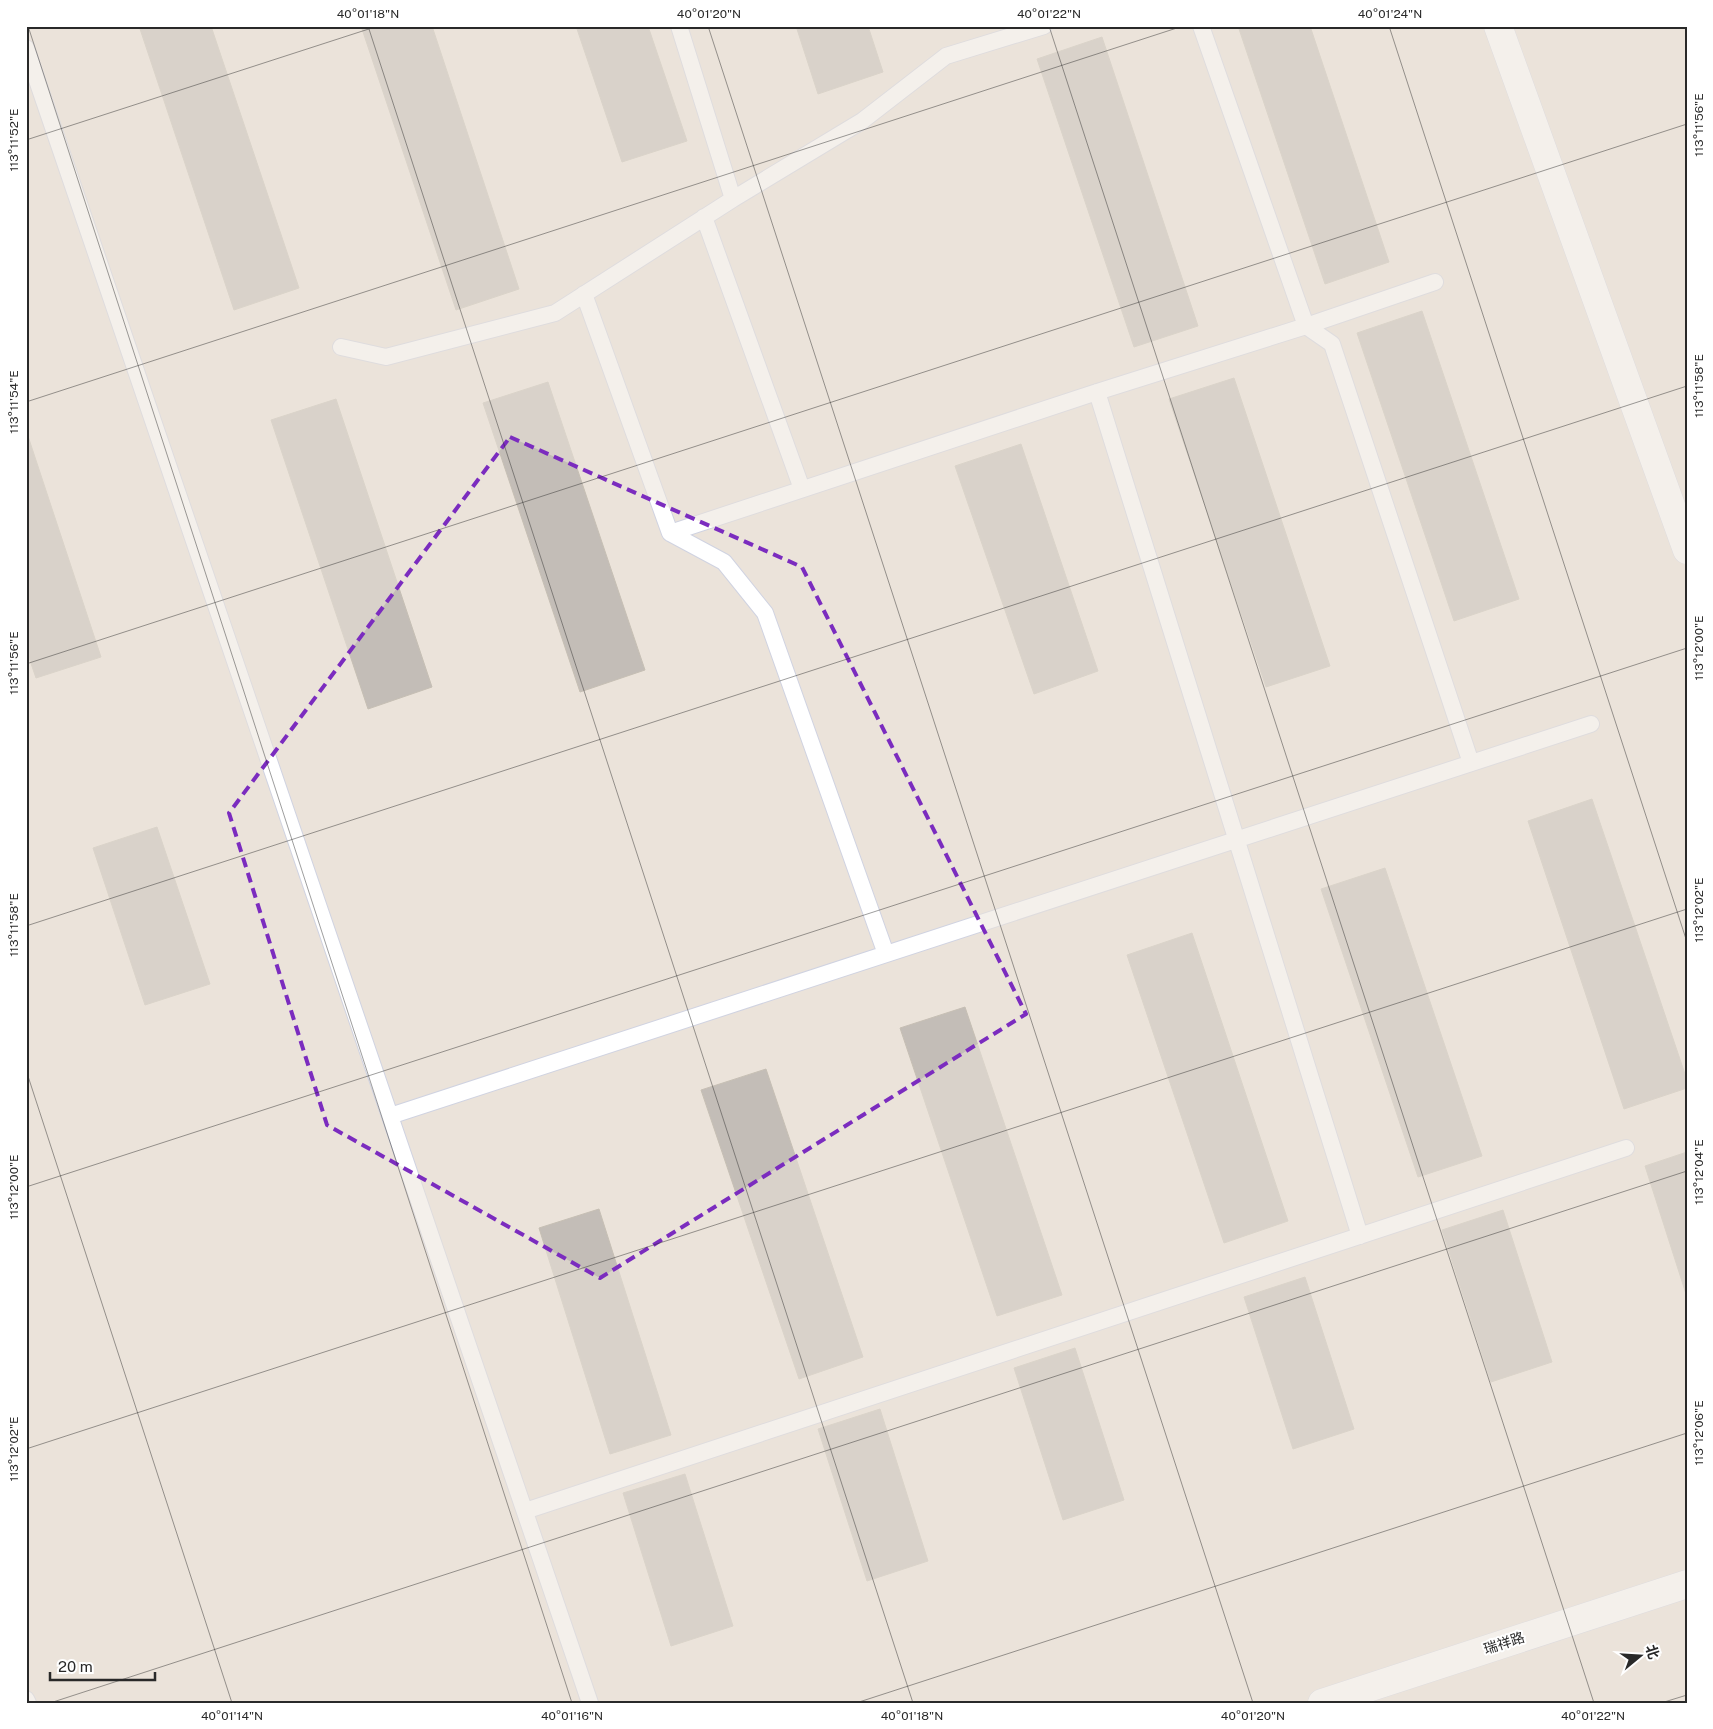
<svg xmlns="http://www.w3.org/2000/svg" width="1713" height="1729" font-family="'Public Sans','Noto Sans SC',sans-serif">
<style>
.building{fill:#c3bdb7;stroke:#c6bfb4}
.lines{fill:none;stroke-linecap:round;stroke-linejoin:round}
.lane-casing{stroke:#d0d3e1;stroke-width:18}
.street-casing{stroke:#d0d3e1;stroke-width:29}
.secondary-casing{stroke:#d0d3e1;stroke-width:29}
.lane{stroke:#fff;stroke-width:16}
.street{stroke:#fff;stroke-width:28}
.secondary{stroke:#fff;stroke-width:28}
.marked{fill:none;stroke:#7b2cbf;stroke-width:4;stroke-dasharray:10 6;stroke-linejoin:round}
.ticks{fill:none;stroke:#292929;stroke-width:1;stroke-opacity:0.45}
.labels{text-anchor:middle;stroke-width:4;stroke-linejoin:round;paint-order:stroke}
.street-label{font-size:14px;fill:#292929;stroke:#fff}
.neatline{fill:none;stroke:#292929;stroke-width:2}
.ticks-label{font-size:12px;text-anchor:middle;fill:#292929}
</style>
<rect width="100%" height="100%" fill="#ebe3da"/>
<!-- building -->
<path class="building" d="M 139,26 L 211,26 L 299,288 L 234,310 Z
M 361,26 L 432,26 L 519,289 L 456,310 Z
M 576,26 L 648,26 L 687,141 L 622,162 Z
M 796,26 L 868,26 L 883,72 L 818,94 Z
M 1238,26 L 1310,26 L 1389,262 L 1325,284 Z
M 1102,37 L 1198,326 L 1134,347 L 1037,59 Z
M 1422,311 L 1519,599 L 1454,621 L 1357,333 Z
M 1234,378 L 1330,666 L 1266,687 L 1169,399 Z
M 548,382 L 645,670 L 580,692 L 483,403 Z
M 336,399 L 432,687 L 368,709 L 271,420 Z
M 26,430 L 101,657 L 36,678 L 26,649 Z
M 1021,444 L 1098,671 L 1034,694 L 955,466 Z
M 1592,799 L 1687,1080 L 1687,1088 L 1624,1109 L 1528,821 Z
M 157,827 L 210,984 L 145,1005 L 93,848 Z
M 1385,868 L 1482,1156 L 1418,1177 L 1321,889 Z
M 1192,933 L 1288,1221 L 1224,1243 L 1127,955 Z
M 965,1007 L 1062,1295 L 997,1316 L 900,1028 Z
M 766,1069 L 863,1357 L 799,1379 L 701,1090 Z
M 1687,1152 L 1687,1297 L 1645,1166 Z
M 599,1209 L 671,1435 L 610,1454 L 539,1228 Z
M 1503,1210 L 1552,1362 L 1491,1382 L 1442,1230 Z
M 1305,1277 L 1354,1429 L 1293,1449 L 1244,1297 Z
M 1075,1348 L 1124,1500 L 1063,1520 L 1014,1368 Z
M 880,1409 L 928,1561 L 867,1581 L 818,1429 Z
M 685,1474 L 733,1626 L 671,1646 L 623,1493 Z"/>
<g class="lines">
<!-- lane casing -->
<g class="lane-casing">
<path id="lane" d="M 1201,26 L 1306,326 L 1332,344 L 1471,763
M 26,48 L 590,1703
M 733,199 L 862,121 L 946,56 L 1044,26
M 704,217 L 802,489
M 584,294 L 670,533 L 724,562 L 765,613 L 886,954
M 341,347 L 386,357 L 555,313 L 733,199 L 679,26
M 1097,392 L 1360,1236
M 670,533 L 1097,392 L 1306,326 L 1435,282
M 390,1116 L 1591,724
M 525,1511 L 1626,1148
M 26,1699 L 28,1703"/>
</g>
<!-- street casing -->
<g class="street-casing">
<path id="street" d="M 1498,26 L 1687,550"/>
</g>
<!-- secondary casing -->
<g class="secondary-casing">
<path id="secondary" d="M 1322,1703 L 1687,1584"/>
</g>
<!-- lane -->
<use href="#lane" class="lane"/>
<!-- street -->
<use href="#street" class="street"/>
<!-- secondary -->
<use href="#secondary" class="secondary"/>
</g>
<!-- marked area -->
<path d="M0 0H1713V1729H0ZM 510,437 L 802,567 L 1026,1014 L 600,1278 L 327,1125 L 229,813 Z" fill="#ebe3da" fill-opacity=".55" fill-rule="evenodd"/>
<path class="marked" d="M 510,437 L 802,567 L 1026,1014 L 600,1278 L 327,1125 L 229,813 Z"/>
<!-- ticks -->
<path class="ticks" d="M 28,26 L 572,1703M 368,26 L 913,1703M 708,26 L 1253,1703M 1049,26 L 1594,1703M 1389,26 L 1687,942M 26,140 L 378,26M 26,402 L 1183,26M 26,664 L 1687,124M 26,926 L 1687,386M 26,1070 L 232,1703M 26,1187 L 1687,648M 26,1449 L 1687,909M 50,1703 L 1687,1171M 856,1703 L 1687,1433M 1661,1703 L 1687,1695"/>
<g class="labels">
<!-- street labels -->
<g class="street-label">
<text transform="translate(1504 1643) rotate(-18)" y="5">瑞祥路</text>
</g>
</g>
<!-- border -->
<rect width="1713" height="1729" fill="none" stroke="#ffffff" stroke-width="55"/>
<!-- north arrow -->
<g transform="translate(1640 1656) rotate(72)" stroke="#ffffff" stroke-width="4" paint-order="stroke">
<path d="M0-4L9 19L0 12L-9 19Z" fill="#292929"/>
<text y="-8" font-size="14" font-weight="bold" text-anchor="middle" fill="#292929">北</text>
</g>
<!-- scale -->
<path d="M50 1672v8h105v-8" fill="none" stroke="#292929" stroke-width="2.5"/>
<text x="58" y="1672" font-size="15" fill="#292929" stroke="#ffffff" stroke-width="4" paint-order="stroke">20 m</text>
<rect x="28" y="28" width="1658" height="1674" class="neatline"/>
<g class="ticks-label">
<text x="368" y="18">40°01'18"N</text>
<text x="709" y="18">40°01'20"N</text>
<text x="1049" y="18">40°01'22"N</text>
<text x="1390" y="18">40°01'24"N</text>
<text transform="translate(1699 125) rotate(-90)" y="4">113°11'56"E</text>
<text transform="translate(14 140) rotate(-90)" y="4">113°11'52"E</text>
<text transform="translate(1699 386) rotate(-90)" y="4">113°11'58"E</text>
<text transform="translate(14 402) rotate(-90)" y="4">113°11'54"E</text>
<text transform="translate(1699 648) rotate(-90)" y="4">113°12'00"E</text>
<text transform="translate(14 663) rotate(-90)" y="4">113°11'56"E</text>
<text transform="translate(1699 910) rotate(-90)" y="4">113°12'02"E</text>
<text transform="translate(14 925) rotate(-90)" y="4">113°11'58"E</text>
<text transform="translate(1699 1172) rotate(-90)" y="4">113°12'04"E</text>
<text transform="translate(14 1187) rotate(-90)" y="4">113°12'00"E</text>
<text transform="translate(1699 1433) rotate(-90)" y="4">113°12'06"E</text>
<text transform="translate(14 1449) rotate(-90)" y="4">113°12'02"E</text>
<text x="232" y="1720">40°01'14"N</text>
<text x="572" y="1720">40°01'16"N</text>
<text x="912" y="1720">40°01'18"N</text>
<text x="1253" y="1720">40°01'20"N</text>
<text x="1593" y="1720">40°01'22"N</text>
</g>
</svg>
